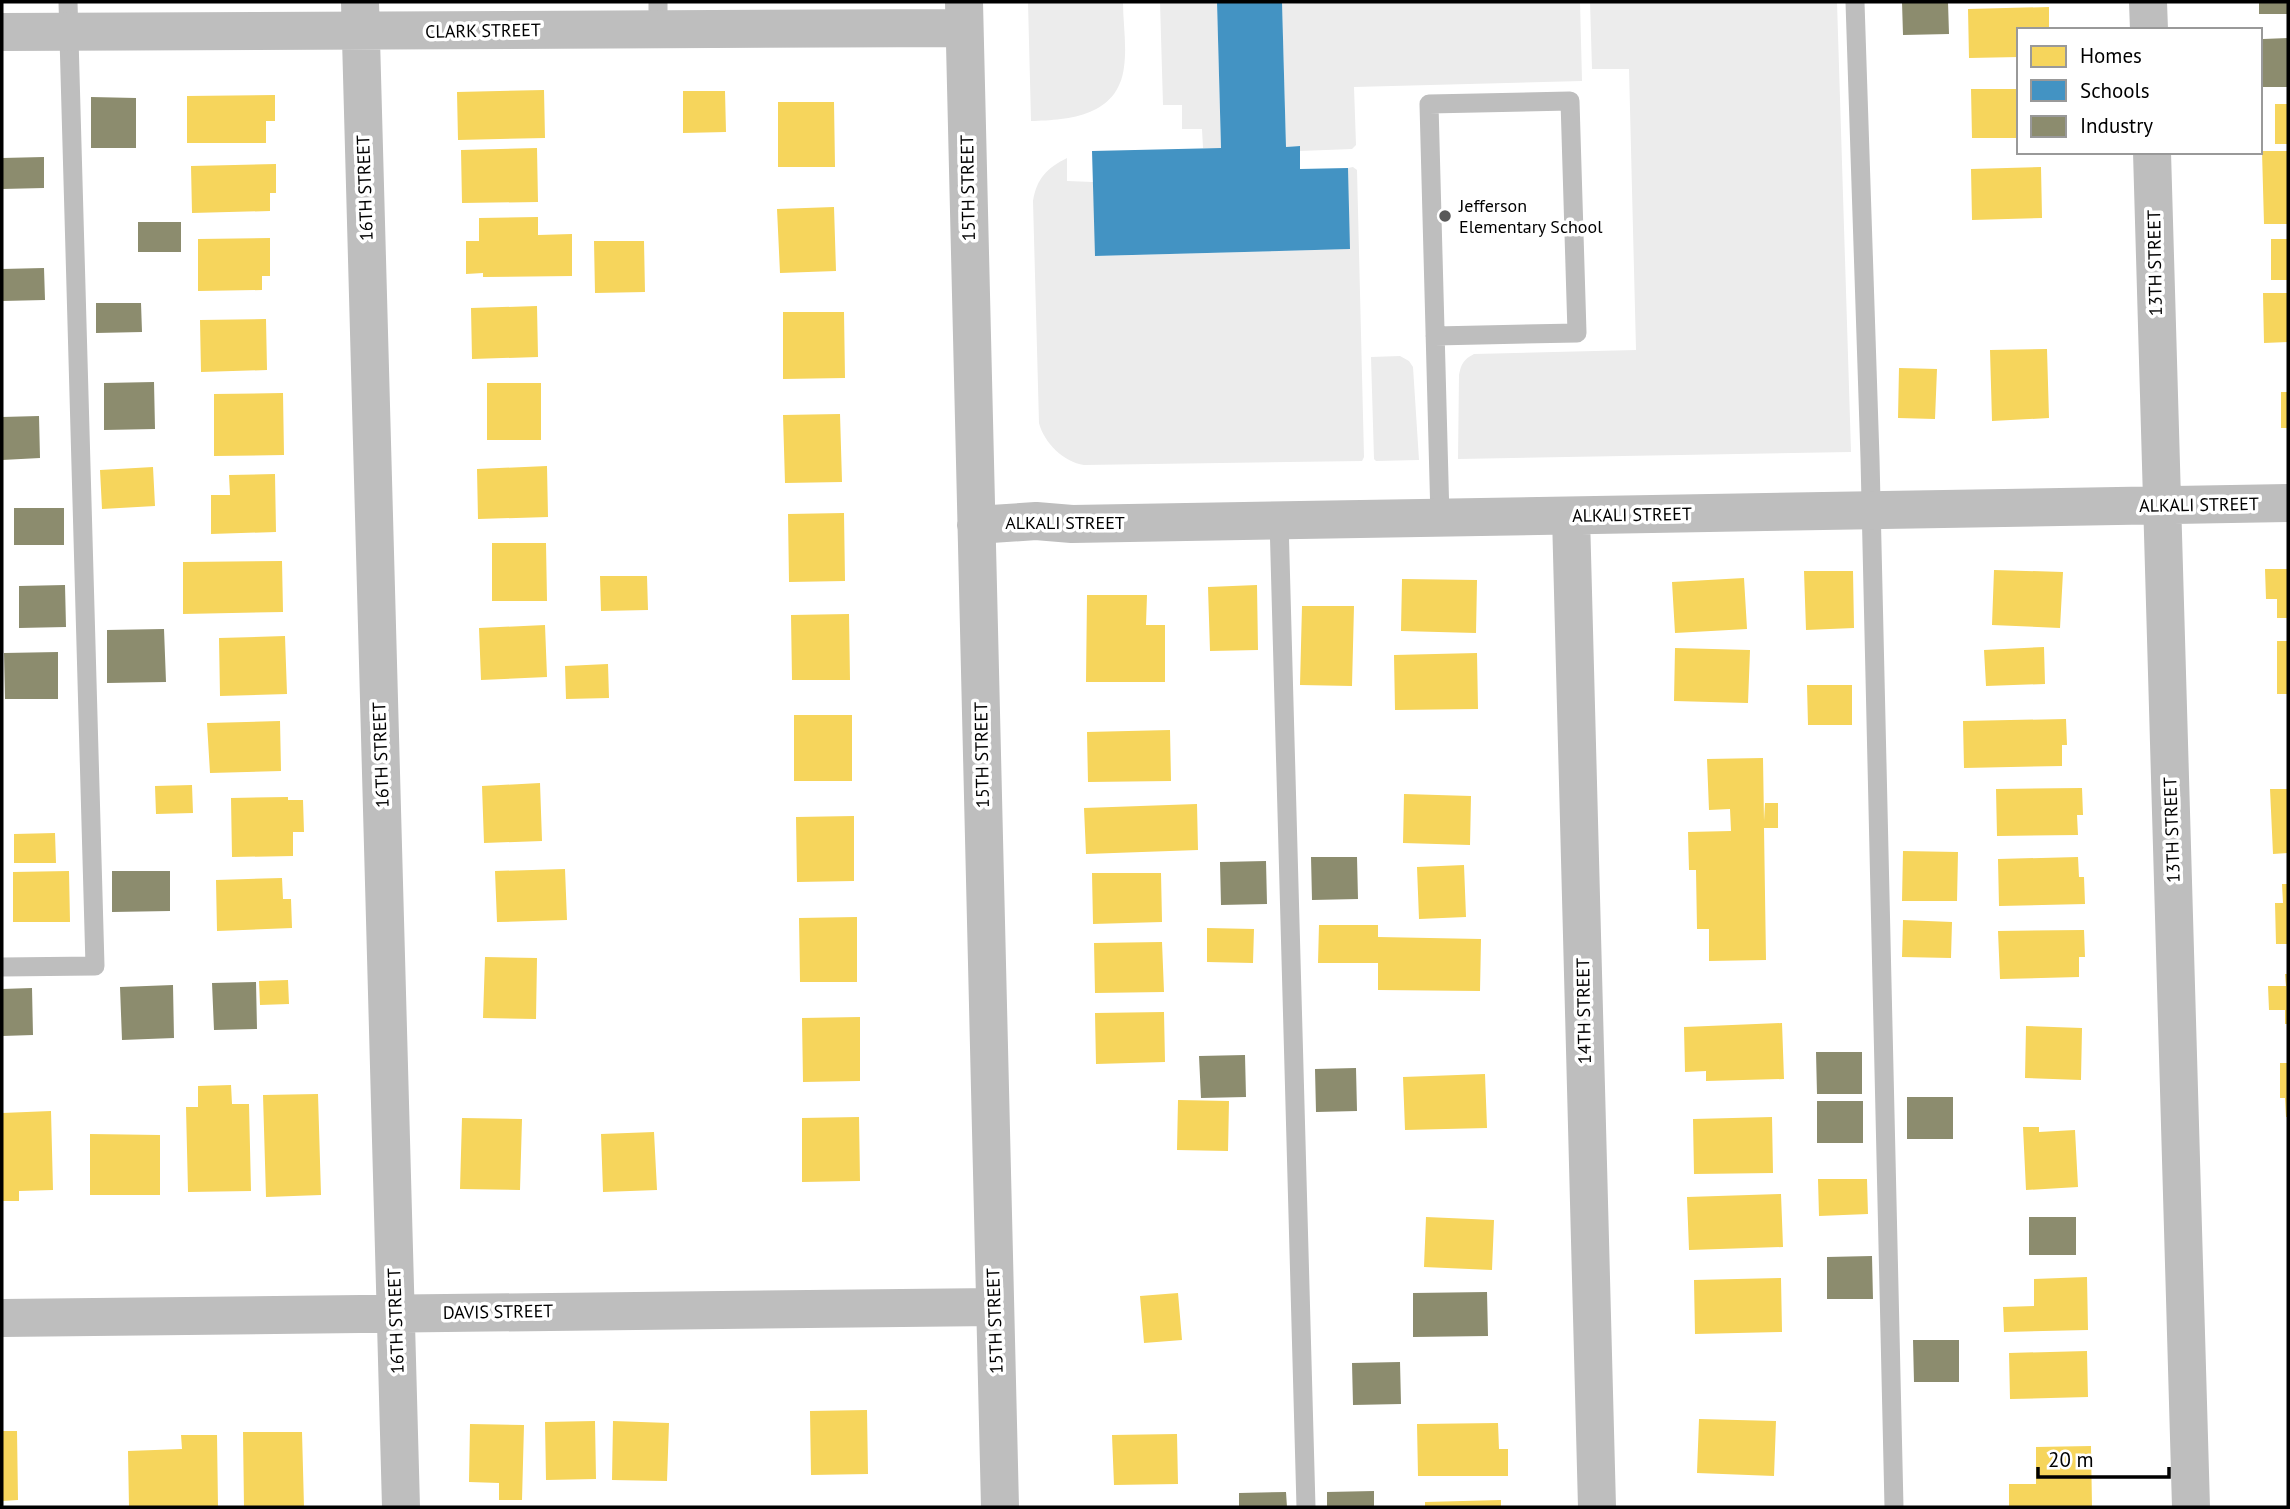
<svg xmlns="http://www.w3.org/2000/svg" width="2290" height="1509" font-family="'PT Sans',sans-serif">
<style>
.green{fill:#ececec}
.homes{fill:#f6d55c}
.schools{fill:#4393c3}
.industry{fill:#8c8c6e}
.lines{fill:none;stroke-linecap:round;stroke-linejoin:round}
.service{stroke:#bebebe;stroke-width:19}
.minor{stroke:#bebebe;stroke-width:38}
.poi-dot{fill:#595959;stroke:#fff;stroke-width:2.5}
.labels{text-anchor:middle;stroke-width:7;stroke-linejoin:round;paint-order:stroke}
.street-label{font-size:18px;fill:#000;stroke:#fff}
.poi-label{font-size:18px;fill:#000;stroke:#fff;text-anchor:start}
</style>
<rect width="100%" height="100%" fill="#fff"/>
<!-- green -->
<path class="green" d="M 1028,2 L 1123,2 C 1123,23 1127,46 1124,67 C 1118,116 1070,120 1031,121 Z
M 1160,2 L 1217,2 L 1221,148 L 1203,148 L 1202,129 L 1182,129 L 1182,105 L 1163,105 Z
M 1353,2 L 1580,2 L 1582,81 L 1354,87 L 1356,145 L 1352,149 L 1300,151 L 1299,146 L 1286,147 L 1282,4 Z
M 1590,2 L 1837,2 L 1851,452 L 1458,459 L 1459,375 C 1461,364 1464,359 1474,354 L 1636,350 L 1629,69 L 1592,69 Z
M 1067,158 L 1067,181 L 1093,182 L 1096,256 L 1349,249 L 1348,168 L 1353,167 L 1357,170 L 1364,457 L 1362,461 L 1084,465 C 1064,462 1044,443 1039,423 L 1033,201 C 1037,178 1047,168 1067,158 Z
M 1400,356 L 1409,361 L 1413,367 L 1419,460 L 1376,461 L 1374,459 L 1371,357 Z"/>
<!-- homes -->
<path class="homes" d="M 2049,7 L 2049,30 L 2019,30 L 2019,57 L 1969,58 L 1968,9 Z
M 1971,89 L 2019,89 L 2019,138 L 1972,138 Z
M 544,90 L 545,138 L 458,140 L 457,92 Z
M 683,91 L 725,91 L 726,132 L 683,133 Z
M 275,95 L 275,121 L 266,121 L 266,143 L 187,143 L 187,96 Z
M 778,102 L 834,102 L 835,167 L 778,167 Z
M 2275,104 L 2288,104 L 2288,144 L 2275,144 Z
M 537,148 L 538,202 L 462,203 L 461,150 Z
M 2262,151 L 2288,151 L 2288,224 L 2264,224 Z
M 276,164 L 276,193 L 270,193 L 270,211 L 192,213 L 191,166 Z
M 2041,167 L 2042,218 L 1972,220 L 1971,169 Z
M 834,207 L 836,271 L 780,273 L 777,209 Z
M 538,217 L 538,235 L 572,234 L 572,276 L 483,277 L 483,273 L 466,274 L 466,241 L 479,241 L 479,218 Z
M 270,238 L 270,276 L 262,276 L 262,290 L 198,291 L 198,239 Z
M 2271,239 L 2288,239 L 2288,280 L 2271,280 Z
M 594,241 L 644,241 L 645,292 L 595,293 Z
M 2263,293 L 2288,293 L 2288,342 L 2264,343 Z
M 537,306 L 538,357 L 472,359 L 471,308 Z
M 783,312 L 844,312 L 845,378 L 783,379 Z
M 266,319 L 267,370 L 201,372 L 200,320 Z
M 2047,349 L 2049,418 L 1992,421 L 1990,350 Z
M 1899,368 L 1937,369 L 1935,419 L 1898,418 Z
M 487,383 L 541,383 L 541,440 L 487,440 Z
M 2281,392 L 2288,392 L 2288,428 L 2281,428 Z
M 283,393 L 284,455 L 214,456 L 214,394 Z
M 840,414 L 842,482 L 785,483 L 783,415 Z
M 547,466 L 548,517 L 478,519 L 477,469 Z
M 153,467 L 155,506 L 102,509 L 100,470 Z
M 275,474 L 276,532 L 211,534 L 211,495 L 230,495 L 229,475 Z
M 844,513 L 845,581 L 789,582 L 788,514 Z
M 492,543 L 546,543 L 547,601 L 492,601 Z
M 282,561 L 283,612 L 183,614 L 183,562 Z
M 2265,569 L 2288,569 L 2288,618 L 2277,618 L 2277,599 L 2266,599 Z
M 1994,570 L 2063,572 L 2060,628 L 1992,625 Z
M 1804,571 L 1853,571 L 1854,628 L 1806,630 Z
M 600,576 L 647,576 L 648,610 L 601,611 Z
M 1744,578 L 1747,629 L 1675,633 L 1672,582 Z
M 1402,579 L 1477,580 L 1476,633 L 1401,631 Z
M 1257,585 L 1258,650 L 1210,651 L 1208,587 Z
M 1087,595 L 1147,595 L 1146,625 L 1165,625 L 1165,682 L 1086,682 Z
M 1302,606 L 1354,606 L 1352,686 L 1300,685 Z
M 849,614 L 850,680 L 792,680 L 791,615 Z
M 545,625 L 547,677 L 481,680 L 479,628 Z
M 285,636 L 287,694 L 220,696 L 219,638 Z
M 2277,641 L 2288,641 L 2288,694 L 2277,694 Z
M 2044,647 L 2045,684 L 1986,686 L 1984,650 Z
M 1675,648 L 1750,650 L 1748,703 L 1674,701 Z
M 1477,653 L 1478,709 L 1395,710 L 1394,655 Z
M 608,664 L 609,698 L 566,699 L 565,666 Z
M 1807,685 L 1852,685 L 1852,725 L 1808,725 Z
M 794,715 L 852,715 L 852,781 L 794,781 Z
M 2066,719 L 2067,745 L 2062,745 L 2062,766 L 1964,768 L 1963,721 Z
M 280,721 L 281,771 L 210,773 L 207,723 Z
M 1170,730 L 1171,781 L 1088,782 L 1087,732 Z
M 1763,758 L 1764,821 L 1765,803 L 1778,803 L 1778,828 L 1764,828 L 1766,960 L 1709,961 L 1709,929 L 1697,929 L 1696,870 L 1689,870 L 1688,832 L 1731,831 L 1730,809 L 1709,810 L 1707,759 Z
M 540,783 L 542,841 L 484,843 L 482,786 Z
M 192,785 L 193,813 L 156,814 L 155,786 Z
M 2082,788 L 2083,815 L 2077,815 L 2078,835 L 1997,836 L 1996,789 Z
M 2270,789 L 2288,789 L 2288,853 L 2273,854 Z
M 1404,794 L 1471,796 L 1470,845 L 1403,843 Z
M 288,797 L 288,800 L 303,800 L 304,832 L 293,832 L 293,856 L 232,857 L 231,798 Z
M 1197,804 L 1198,850 L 1086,854 L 1084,808 Z
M 854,816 L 854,881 L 797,882 L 796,817 Z
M 55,833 L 56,863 L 14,863 L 14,834 Z
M 1903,851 L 1958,852 L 1957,901 L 1902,901 Z
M 2078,857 L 2079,877 L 2084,877 L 2085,904 L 1999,906 L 1998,859 Z
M 1464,865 L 1466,917 L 1419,919 L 1417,867 Z
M 565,869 L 567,920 L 497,922 L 495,871 Z
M 69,871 L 70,922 L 13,922 L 13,872 Z
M 1092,873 L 1161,873 L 1162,922 L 1093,924 Z
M 282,878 L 283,899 L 291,899 L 292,928 L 217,931 L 216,880 Z
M 2282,884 L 2288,884 L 2288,944 L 2276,944 L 2275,903 L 2283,903 Z
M 857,917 L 857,982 L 800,982 L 799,918 Z
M 1903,920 L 1952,922 L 1951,958 L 1902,957 Z
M 1319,925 L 1378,925 L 1378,937 L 1481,939 L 1480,991 L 1378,990 L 1378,963 L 1318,963 Z
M 1207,928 L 1254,929 L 1253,963 L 1207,962 Z
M 2084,930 L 2085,957 L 2079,957 L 2079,977 L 2000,979 L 1998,931 Z
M 1162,942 L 1164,992 L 1095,993 L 1094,943 Z
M 485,957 L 537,958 L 536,1019 L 483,1018 Z
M 2285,974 L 2288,974 L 2288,1024 L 2285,1024 L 2285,1010 L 2269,1010 L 2268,986 L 2286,986 Z
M 288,980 L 289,1004 L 260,1005 L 259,981 Z
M 1164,1012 L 1165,1062 L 1096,1064 L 1095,1013 Z
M 860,1017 L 860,1081 L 803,1082 L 802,1018 Z
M 1782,1023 L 1784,1079 L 1706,1081 L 1706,1071 L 1685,1072 L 1684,1027 Z
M 2026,1026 L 2082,1028 L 2081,1080 L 2025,1078 Z
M 2280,1063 L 2288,1063 L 2288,1117 L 2286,1117 L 2285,1098 L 2280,1098 Z
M 1485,1074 L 1487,1128 L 1405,1130 L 1403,1077 Z
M 231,1085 L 232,1104 L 249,1104 L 251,1191 L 188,1192 L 186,1107 L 198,1107 L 198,1086 Z
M 318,1094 L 321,1195 L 266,1197 L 263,1095 Z
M 1178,1100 L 1229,1101 L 1228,1151 L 1177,1150 Z
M 51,1111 L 53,1190 L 19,1191 L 19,1201 L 2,1201 L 2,1113 Z
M 859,1117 L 860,1181 L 802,1182 L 802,1118 Z
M 1772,1117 L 1773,1173 L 1694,1174 L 1693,1119 Z
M 462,1118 L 522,1119 L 520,1190 L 460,1189 Z
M 2023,1127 L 2039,1127 L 2039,1132 L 2075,1130 L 2078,1187 L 2026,1190 Z
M 654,1132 L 657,1190 L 603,1192 L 601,1134 Z
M 90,1134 L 160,1135 L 160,1195 L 90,1195 Z
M 1818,1179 L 1867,1179 L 1868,1214 L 1819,1216 Z
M 1781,1194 L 1783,1247 L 1689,1250 L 1687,1197 Z
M 1426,1217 L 1494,1220 L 1492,1270 L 1424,1267 Z
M 2087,1277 L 2088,1330 L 2004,1332 L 2003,1307 L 2034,1306 L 2034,1279 Z
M 1781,1278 L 1782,1332 L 1695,1334 L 1694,1280 Z
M 1178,1293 L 1182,1340 L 1144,1343 L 1140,1296 Z
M 2087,1351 L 2088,1397 L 2010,1399 L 2009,1353 Z
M 867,1410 L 868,1474 L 811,1475 L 810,1411 Z
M 1699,1419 L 1776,1421 L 1774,1476 L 1697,1473 Z
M 595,1421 L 596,1479 L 546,1480 L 545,1422 Z
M 613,1421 L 669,1423 L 667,1481 L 612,1480 Z
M 1498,1423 L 1499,1449 L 1508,1449 L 1508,1476 L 1418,1476 L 1417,1424 Z
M 470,1424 L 524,1425 L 522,1500 L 499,1500 L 499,1483 L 469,1482 Z
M 2,1431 L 17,1431 L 18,1500 L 2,1501 Z
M 243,1432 L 302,1432 L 304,1507 L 244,1507 Z
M 1177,1434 L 1178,1484 L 1114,1485 L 1112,1435 Z
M 181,1435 L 217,1435 L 218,1507 L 129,1507 L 128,1451 L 182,1449 Z
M 2091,1446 L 2092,1507 L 2009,1507 L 2009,1484 L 2036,1484 L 2036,1447 Z
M 1501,1500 L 1501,1507 L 1425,1507 L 1425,1502 Z"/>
<!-- schools -->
<path class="schools" d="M 1217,2 L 1282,2 L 1286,147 L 1300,146 L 1300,169 L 1348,168 L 1350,249 L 1095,256 L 1092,151 L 1221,148 Z"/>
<!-- industry -->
<path class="industry" d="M 1902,2 L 1948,2 L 1949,34 L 1903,35 Z
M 2259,2 L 2288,2 L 2288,14 L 2259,14 Z
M 2288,38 L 2288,87 L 2263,87 L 2263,39 Z
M 91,97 L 136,98 L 136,148 L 91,148 Z
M 44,157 L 44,188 L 2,189 L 2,158 Z
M 138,222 L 181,222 L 181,252 L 138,252 Z
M 44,268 L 45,300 L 2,301 L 2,269 Z
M 96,303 L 141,303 L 142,332 L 96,333 Z
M 154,382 L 155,429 L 104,430 L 104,383 Z
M 39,416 L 40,458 L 2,460 L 2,417 Z
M 14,508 L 64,508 L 64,545 L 14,545 Z
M 65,585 L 66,627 L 19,628 L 19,586 Z
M 164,629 L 166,682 L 107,683 L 107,630 Z
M 58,652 L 58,699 L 5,699 L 4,653 Z
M 1311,857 L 1357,857 L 1358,899 L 1312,900 Z
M 1266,861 L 1267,904 L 1221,905 L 1220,862 Z
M 112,871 L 170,871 L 170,911 L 112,912 Z
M 256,982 L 257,1029 L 214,1030 L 212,983 Z
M 173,985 L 174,1038 L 122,1040 L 120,987 Z
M 32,988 L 33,1035 L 2,1036 L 2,989 Z
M 1816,1052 L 1862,1052 L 1862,1094 L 1817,1094 Z
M 1245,1055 L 1246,1097 L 1201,1098 L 1199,1056 Z
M 1356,1068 L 1357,1111 L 1316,1112 L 1315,1069 Z
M 1907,1097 L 1953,1097 L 1953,1139 L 1907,1139 Z
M 1817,1101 L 1863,1101 L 1863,1143 L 1817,1143 Z
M 2029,1217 L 2076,1217 L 2076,1255 L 2029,1255 Z
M 1872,1256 L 1873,1299 L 1827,1299 L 1827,1257 Z
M 1487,1292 L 1488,1336 L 1413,1337 L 1413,1293 Z
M 1913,1340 L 1959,1340 L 1959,1382 L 1914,1382 Z
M 1400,1362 L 1401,1404 L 1353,1405 L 1352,1363 Z
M 1374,1491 L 1374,1507 L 1327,1507 L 1327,1492 Z
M 1286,1492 L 1287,1507 L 1239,1507 L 1239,1493 Z"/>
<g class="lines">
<!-- service -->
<path class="service" d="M 658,2 L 658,29
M 1855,2 L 1870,458 L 1894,1507
M 1435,336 L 1577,333 L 1570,101 L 1429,104 L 1440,518
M 1279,520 L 1306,1507
M 2,967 L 95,966 L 68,2"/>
<!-- minor -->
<path class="minor" d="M 360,2 L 401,1507
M 964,2 L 1000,1507
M 2148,2 L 2149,30
M 2,32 L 964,28
M 2152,152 L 2191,1507
M 1571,516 L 1597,1507
M 976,525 L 1036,521 L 1072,524 L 2288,503
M 2,1318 L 995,1307"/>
</g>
<!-- markers -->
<circle class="poi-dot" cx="1445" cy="216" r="7"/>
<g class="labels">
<!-- street labels -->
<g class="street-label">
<text transform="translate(483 31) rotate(-1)" y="6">CLARK STREET</text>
<text transform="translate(365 188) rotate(-92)" y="6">16TH STREET</text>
<text transform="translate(968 188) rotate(-91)" y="6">15TH STREET</text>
<text transform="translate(2155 263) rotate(-91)" y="6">13TH STREET</text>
<text transform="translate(2199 505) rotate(-1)" y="6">ALKALI STREET</text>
<text transform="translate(1632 515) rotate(-1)" y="6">ALKALI STREET</text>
<text x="1065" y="529">ALKALI STREET</text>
<text transform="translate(381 755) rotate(-92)" y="6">16TH STREET</text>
<text transform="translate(982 755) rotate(-91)" y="6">15TH STREET</text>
<text transform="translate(2172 830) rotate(-92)" y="6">13TH STREET</text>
<text transform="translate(1584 1011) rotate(-91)" y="6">14TH STREET</text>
<text transform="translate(498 1312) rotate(-1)" y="6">DAVIS STREET</text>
<text transform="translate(396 1321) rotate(-92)" y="6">16TH STREET</text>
<text transform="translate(995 1321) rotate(-92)" y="6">15TH STREET</text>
</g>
<!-- poi labels -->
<g class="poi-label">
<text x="1459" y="212">Jefferson<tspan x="1459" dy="21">Elementary School</tspan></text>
</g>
</g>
<!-- border -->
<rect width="2290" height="1509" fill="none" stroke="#000000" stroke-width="7"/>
<!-- legend -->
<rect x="2017" y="28" width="245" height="126" fill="#ffffff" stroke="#999999" stroke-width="2"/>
<rect x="2031" y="46" width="35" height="21" fill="#f6d55c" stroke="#999999" stroke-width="2"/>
<text x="2080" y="63" font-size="21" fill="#000000">Homes</text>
<rect x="2031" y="80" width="35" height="21" fill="#4393c3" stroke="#999999" stroke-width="2"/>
<text x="2080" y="98" font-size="21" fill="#000000">Schools</text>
<rect x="2031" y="116" width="35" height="21" fill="#8c8c6e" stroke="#999999" stroke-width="2"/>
<text x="2080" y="133" font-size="21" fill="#000000">Industry</text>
<!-- scale -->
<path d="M2038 1467v10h131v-10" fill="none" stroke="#000000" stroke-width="3.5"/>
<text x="2048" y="1467" font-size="21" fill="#000000" stroke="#ffffff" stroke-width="5" paint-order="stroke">20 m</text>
</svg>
